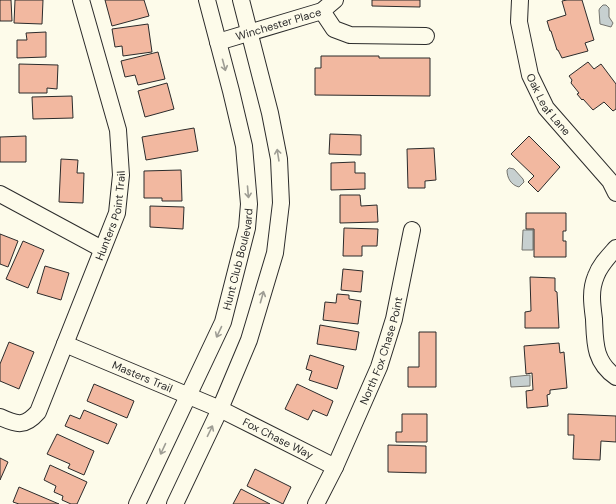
<svg xmlns="http://www.w3.org/2000/svg" width="616" height="504" font-family="'DM Sans',sans-serif">
<style>
.water{fill:#c7d0d0;stroke:#74746e}
.building{fill:#f2b8a0;stroke:#2b2b2b}
.lines{fill:none;stroke-linecap:round;stroke-linejoin:round}
.minor-casing{stroke:#2b2b2b;stroke-width:18}
.minor{stroke:#fdfbea;stroke-width:16}
.oneway{stroke:#9e9d94}
.labels{text-anchor:middle;stroke-width:3;stroke-linejoin:round;paint-order:stroke}
.street-label{font-size:11px;fill:#2b2b2b;stroke:#fdfbea}
</style>
<rect width="100%" height="100%" fill="#fdfbea"/>
<!-- water -->
<path class="water" d="M 603,5 L 606,5 L 609,8 L 609,17 L 613,23 L 611,27 L 600,24 L 599,10 L 600,8 Z
M 509,168 L 514,169 L 523,179 L 524,182 L 519,187 C 511,185 507,178 507,170 Z
M 523,230 L 533,230 L 533,250 L 522,250 Z
M 530,375 L 530,386 L 511,387 L 510,377 Z"/>
<!-- building -->
<path class="building" d="M 0,0 L 11,0 L 12,21 L 0,21 Z
M 15,0 L 43,0 L 42,24 L 14,23 Z
M 105,0 L 144,0 L 149,16 L 112,26 Z
M 372,0 L 420,0 L 420,7 L 372,6 Z
M 567,0 L 582,0 L 594,40 L 585,43 L 588,51 L 562,58 L 558,50 L 557,50 L 551,31 L 550,31 L 547,21 L 566,15 L 562,1 Z
M 148,24 L 152,52 L 123,56 L 122,46 L 115,47 L 112,29 Z
M 46,32 L 46,57 L 17,58 L 17,40 L 27,40 L 26,33 Z
M 158,52 L 165,79 L 138,85 L 135,75 L 125,77 L 121,61 Z
M 321,56 L 379,56 L 379,58 L 430,58 L 430,96 L 315,95 L 315,68 L 321,68 Z
M 588,62 L 594,69 L 601,64 L 616,84 L 616,109 L 613,111 L 604,102 L 593,110 L 583,99 L 582,100 L 577,94 L 579,93 L 571,83 L 572,80 L 569,76 Z
M 19,64 L 58,65 L 57,89 L 47,88 L 47,93 L 19,93 Z
M 167,83 L 174,109 L 145,117 L 138,91 Z
M 72,96 L 73,118 L 33,119 L 32,97 Z
M 194,128 L 198,151 L 146,160 L 142,137 Z
M 330,134 L 361,135 L 361,155 L 329,154 Z
M 26,136 L 26,162 L 0,162 L 0,137 Z
M 529,136 L 560,167 L 538,192 L 528,182 L 534,176 L 511,154 Z
M 434,148 L 436,180 L 425,181 L 425,188 L 408,188 L 407,149 Z
M 61,159 L 78,160 L 77,173 L 84,173 L 83,203 L 59,202 Z
M 355,162 L 355,173 L 365,173 L 365,189 L 331,190 L 331,163 Z
M 181,170 L 182,201 L 162,201 L 162,198 L 144,198 L 144,171 Z
M 340,195 L 360,195 L 361,206 L 377,205 L 378,222 L 340,223 Z
M 150,206 L 184,207 L 183,229 L 150,227 Z
M 526,213 L 566,213 L 566,231 L 563,231 L 563,241 L 566,241 L 566,257 L 534,257 L 534,229 L 526,229 Z
M 344,228 L 378,229 L 377,246 L 362,246 L 362,256 L 343,256 Z
M 0,234 L 18,241 L 8,267 L 0,264 Z
M 23,241 L 44,250 L 28,288 L 6,279 Z
M 45,266 L 69,273 L 61,300 L 37,293 Z
M 343,269 L 363,271 L 361,292 L 341,290 Z
M 530,277 L 555,278 L 555,291 L 557,292 L 559,328 L 525,328 L 525,312 L 531,311 Z
M 337,294 L 349,295 L 349,299 L 361,301 L 358,324 L 323,320 L 325,302 L 336,303 Z
M 320,325 L 359,332 L 356,350 L 317,344 Z
M 419,332 L 436,332 L 436,387 L 408,387 L 408,367 L 419,367 Z
M 9,342 L 34,352 L 19,389 L 0,381 L 0,364 Z
M 559,343 L 560,353 L 564,352 L 567,388 L 550,390 L 550,394 L 547,395 L 548,406 L 527,408 L 526,391 L 533,390 L 532,373 L 526,374 L 524,346 Z
M 310,355 L 344,366 L 337,389 L 309,380 L 312,371 L 306,369 Z
M 94,384 L 134,401 L 127,418 L 87,401 Z
M 297,384 L 333,401 L 327,416 L 313,410 L 308,420 L 285,409 Z
M 84,410 L 117,424 L 108,444 L 65,426 L 70,415 L 80,419 Z
M 402,414 L 427,414 L 427,442 L 396,442 L 396,432 L 402,432 Z
M 568,414 L 616,416 L 616,442 L 601,441 L 600,460 L 573,459 L 574,435 L 568,435 Z
M 57,434 L 94,451 L 84,475 L 68,468 L 70,464 L 47,454 Z
M 388,445 L 426,446 L 426,473 L 388,472 Z
M 0,458 L 8,462 L 0,480 Z
M 50,465 L 87,482 L 77,504 L 71,504 L 62,500 L 63,496 L 54,492 L 56,486 L 44,480 Z
M 255,469 L 291,487 L 283,504 L 247,486 Z
M 19,487 L 59,504 L 19,504 L 13,502 Z
M 241,489 L 270,504 L 233,504 Z"/>
<g class="lines">
<!-- minor casing -->
<g class="minor-casing">
<g id="minor">
<path id="s1" d="M 520,0 L 519,22 L 530,75 L 546,108 L 610,181 L 616,193"/>
<path d="M 322,11 L 334,29 L 350,35 L 426,36"/>
<path id="s2" d="M 218,42 L 322,11 L 335,0"/>
<path d="M 0,194 L 102,249"/>
<path d="M 616,248 C 608,257 600,265 596,276 C 590,290 592,304 594,319 C 595,342 594,362 616,377"/>
<path id="s3" d="M 65,344 L 220,409 L 335,467"/>
<path id="s4" d="M 0,417 C 17,425 25,427 38,412 L 117,213 L 121,175 L 118,130 L 81,0"/>
<path id="s5" d="M 137,504 L 223,322 L 247,228 L 249,204 L 244,146 L 231,91 L 207,0"/>
<path d="M 175,504 L 220,409 L 249,340 L 275,253 L 281,203 L 279,159 L 270,113 L 241,0"/>
<path id="s6" d="M 316,504 L 335,467 L 379,367 L 394,319 L 412,230"/>
</g>
</g>
<!-- minor -->
<use href="#minor" class="minor"/>
</g>
<!-- one-way arrows -->
<defs><path id="oneway-shaft" d="M-6 0H5M1.5-3L5.5 0L1.5 3" fill="none" stroke-width="1.6" stroke-linecap="round" stroke-linejoin="round"/></defs>
<g class="oneway">
<use href="#oneway-shaft" transform="translate(224 65) rotate(75)"/>
<use href="#oneway-shaft" transform="translate(278 155) rotate(-99)"/>
<use href="#oneway-shaft" transform="translate(248 192) rotate(85)"/>
<use href="#oneway-shaft" transform="translate(262 297) rotate(-74)"/>
<use href="#oneway-shaft" transform="translate(219 332) rotate(115)"/>
<use href="#oneway-shaft" transform="translate(210 431) rotate(-64)"/>
<use href="#oneway-shaft" transform="translate(163 449) rotate(115)"/>
</g>
<g class="labels">
<!-- street labels -->
<g class="street-label">
<text dy="4" stroke="none"><textPath href="#s2" startOffset="63">Winchester Place</textPath></text>
<text dy="4" stroke="none"><textPath href="#s1" startOffset="111">Oak Leaf Lane</textPath></text>
<text dy="4" stroke="none"><textPath href="#s4" startOffset="253">Hunters Point Trail</textPath></text>
<text dy="4" stroke="none"><textPath href="#s5" startOffset="266">Hunt Club Boulevard</textPath></text>
<text dy="4" stroke="none"><textPath href="#s6" startOffset="167">North Fox Chase Point</textPath></text>
<text dy="4" stroke="none"><textPath href="#s3" startOffset="84">Masters Trail</textPath></text>
<text dy="4" stroke="none"><textPath href="#s3" startOffset="233">Fox Chase Way</textPath></text>
</g>
</g>
</svg>
